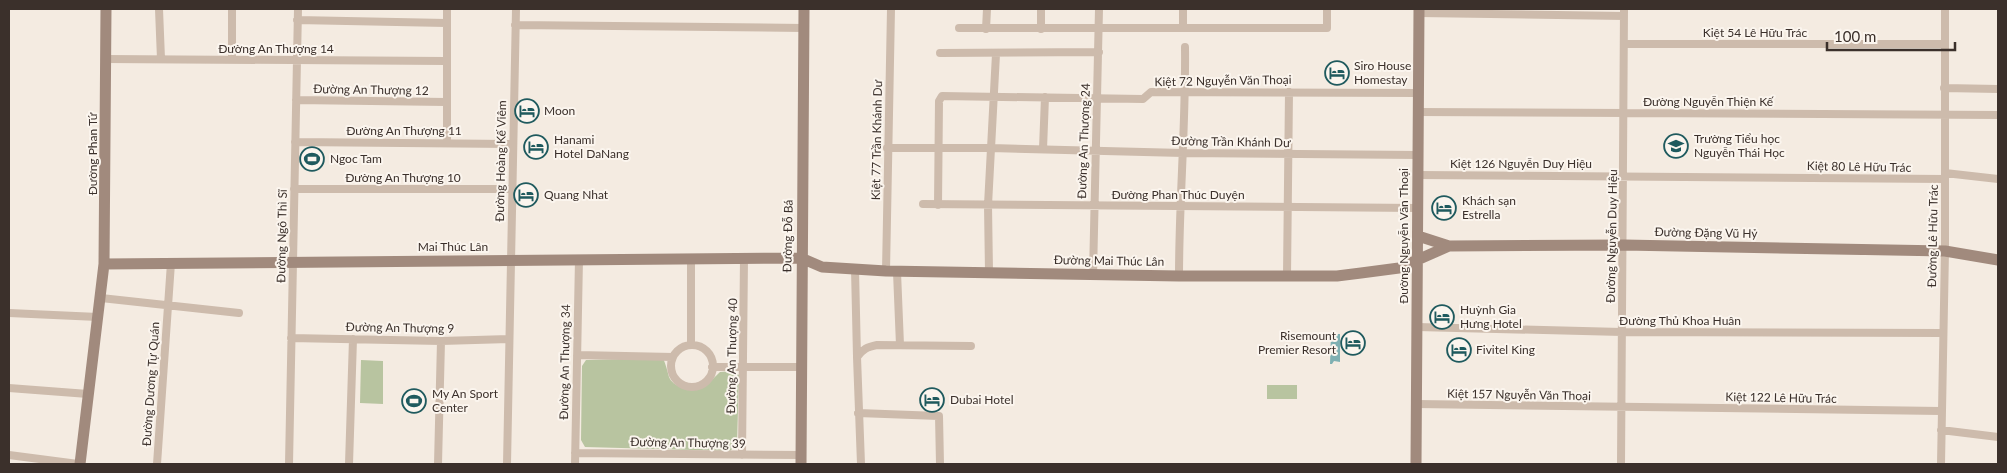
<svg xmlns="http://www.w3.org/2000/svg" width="2007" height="473" font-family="Lato,sans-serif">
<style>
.green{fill:#b8c4a0}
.water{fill:#7fb0b2}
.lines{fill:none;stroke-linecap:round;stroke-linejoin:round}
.street{stroke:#cdbbac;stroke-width:8}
.secondary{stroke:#a18a7d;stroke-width:11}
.labels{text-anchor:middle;stroke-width:4;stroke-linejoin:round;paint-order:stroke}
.street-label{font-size:12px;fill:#3b302b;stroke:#fbf5ee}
.poi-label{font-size:12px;fill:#3b302b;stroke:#fbf5ee;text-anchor:start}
</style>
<rect width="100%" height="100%" fill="#f4ebe1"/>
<!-- green -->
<path class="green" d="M 663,358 C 666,365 667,370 669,377 C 671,382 676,385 680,387 C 699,396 707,384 720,372 L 733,371 L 739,375 L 737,444 L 730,451 L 585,447 L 581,440 L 582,366 L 586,360 Z
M 361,360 L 383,361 L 383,404 L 360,403 Z
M 1267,385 L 1297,385 L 1297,399 L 1267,399 Z"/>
<!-- water -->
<path class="water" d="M 1331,334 L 1340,334 L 1340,362 L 1334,361 L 1332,364 L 1330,364 Z"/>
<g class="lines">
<!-- street -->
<path class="street" d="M 159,9 L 161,59
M 447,9 L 447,142
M 1419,13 L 1624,16
M 297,20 L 446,23
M 515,25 L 804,28
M 1183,27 L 1183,9
M 959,28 L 1327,28 L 1327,9
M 986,29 L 987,9
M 1041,29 L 1041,9
M 1625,44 L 1945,44
M 940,53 L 1099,52
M 106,59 L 446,61
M 232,60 L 232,9
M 1944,88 L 1998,89
M 296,100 L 446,102
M 1418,112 L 1998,115
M 295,142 L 513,144
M 887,148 L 991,148 L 1183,153 L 1418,155
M 1043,149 L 1045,97
M 1945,173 L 1998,179
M 1418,175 L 1945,179
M 294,189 L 512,189
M 923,204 L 1418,208
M 938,205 L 939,101 L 942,96 L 1143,99 L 1151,92 L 1419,93
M 855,269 L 857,357
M 886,271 L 891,9
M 897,272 L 900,345
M 989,272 L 988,205 L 996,54
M 1093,275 L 1099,9
M 1179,276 C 1179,200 1186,124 1185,47
M 1287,276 L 1289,92
M 101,298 L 239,313
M 9,313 L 98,317
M 1417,327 L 1622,332 L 1943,333
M 291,338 L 441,341 L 509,339
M 691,345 L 691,258
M671 366a21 21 0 1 1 42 0a21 21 0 1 1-42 0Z
M 577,355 L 673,357
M 712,367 L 801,367
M 9,388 L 88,394
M 1416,404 L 1941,411
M 858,413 L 939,416 L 940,464
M 1941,430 L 1998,437
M 575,453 L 801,455
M 9,455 L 78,464
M 742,455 L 744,258
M 157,464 L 171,263
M 289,464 L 298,9
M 349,464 L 353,339
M 438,464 L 441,341
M 507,464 L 516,9
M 575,464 L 579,259
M 861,464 L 857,357 C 863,349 867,347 877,345 L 971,346
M 1621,464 L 1624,9
M 1941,464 L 1945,251 L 1945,9"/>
<!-- secondary -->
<path class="secondary" d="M 1418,236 L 1449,246
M 104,264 L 801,258 L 822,267 L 886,271 L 1179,276 L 1337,276 L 1361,273 L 1399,268 L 1449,246 L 1624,245 L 1945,251 L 1998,260
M 80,464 L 104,264 L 106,9
M 801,464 L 804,9
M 1416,464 L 1419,9"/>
</g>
<!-- icons -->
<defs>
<g id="hotel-ring" transform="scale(1.25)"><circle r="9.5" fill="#fbf5ee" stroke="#1f5a5e" stroke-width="1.5"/><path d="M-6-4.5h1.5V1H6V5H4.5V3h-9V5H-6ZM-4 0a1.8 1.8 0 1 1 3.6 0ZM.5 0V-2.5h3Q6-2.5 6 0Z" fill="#1f5a5e"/></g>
<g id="school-ring" transform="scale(1.25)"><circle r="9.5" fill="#fbf5ee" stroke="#1f5a5e" stroke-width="1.5"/><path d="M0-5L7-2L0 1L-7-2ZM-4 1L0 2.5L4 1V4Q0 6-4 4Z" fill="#1f5a5e"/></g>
<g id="stadium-ring" transform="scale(1.25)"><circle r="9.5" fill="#fbf5ee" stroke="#1f5a5e" stroke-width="1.5"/><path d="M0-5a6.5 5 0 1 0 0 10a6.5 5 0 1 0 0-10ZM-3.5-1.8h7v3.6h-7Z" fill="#1f5a5e"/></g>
</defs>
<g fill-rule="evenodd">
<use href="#hotel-ring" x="1337" y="73"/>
<use href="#hotel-ring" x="527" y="111"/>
<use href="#school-ring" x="1676" y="146"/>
<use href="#hotel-ring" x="536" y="147"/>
<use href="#stadium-ring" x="312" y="159"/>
<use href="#hotel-ring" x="526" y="195"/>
<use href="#hotel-ring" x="1444" y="208"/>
<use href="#hotel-ring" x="1442" y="317"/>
<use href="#hotel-ring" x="1353" y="343"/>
<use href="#hotel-ring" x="1459" y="350"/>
<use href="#hotel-ring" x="932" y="400"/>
<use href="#stadium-ring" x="414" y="401"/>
</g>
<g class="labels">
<!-- street labels -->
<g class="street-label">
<text x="1755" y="37">Kiệt 54 Lê Hữu Trác</text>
<text x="276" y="53">Đường An Thượng 14</text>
<text transform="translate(1223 81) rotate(-1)" y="4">Kiệt 72 Nguyễn Văn Thoại</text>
<text transform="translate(371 90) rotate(1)" y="4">Đường An Thượng 12</text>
<text x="1708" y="106">Đường Nguyễn Thiện Kế</text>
<text x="404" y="135">Đường An Thượng 11</text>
<text transform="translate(877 140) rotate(-89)" y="4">Kiệt 77 Trần Khánh Dư</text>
<text transform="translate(1084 141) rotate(-88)" y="4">Đường An Thượng 24</text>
<text transform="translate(1231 142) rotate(1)" y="4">Đường Trần Khánh Dư</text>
<text transform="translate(93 154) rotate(-90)" y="4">Đường Phan Tứ</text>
<text transform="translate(501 161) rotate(-89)" y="4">Đường Hoàng Kế Viêm</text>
<text x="1521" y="168">Kiệt 126 Nguyễn Duy Hiệu</text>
<text transform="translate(1859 167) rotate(1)" y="4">Kiệt 80 Lê Hữu Trác</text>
<text x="403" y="182">Đường An Thượng 10</text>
<text x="1178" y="199">Đường Phan Thúc Duyện</text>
<text transform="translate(1706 233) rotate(1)" y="4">Đường Đặng Vũ Hỷ</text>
<text transform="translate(282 236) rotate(-89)" y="4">Đường Ngô Thì Sĩ</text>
<text transform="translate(788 236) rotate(-89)" y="4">Đường Đỗ Bá</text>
<text transform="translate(1404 236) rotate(-90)" y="4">Đường Nguyễn Văn Thoại</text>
<text transform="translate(1612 236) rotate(-89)" y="4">Đường Nguyễn Duy Hiệu</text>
<text transform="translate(1933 236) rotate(-89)" y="4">Đường Lê Hữu Trác</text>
<text x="453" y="251">Mai Thúc Lân</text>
<text transform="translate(1109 261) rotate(1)" y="4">Đường Mai Thúc Lân</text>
<text x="1680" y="325">Đường Thủ Khoa Huân</text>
<text transform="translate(400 328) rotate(1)" y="4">Đường An Thượng 9</text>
<text transform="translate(732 356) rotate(-89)" y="4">Đường An Thượng 40</text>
<text transform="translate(565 362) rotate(-89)" y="4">Đường An Thượng 34</text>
<text transform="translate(151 384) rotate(-86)" y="4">Đường Dương Tự Quán</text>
<text transform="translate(1519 395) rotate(1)" y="4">Kiệt 157 Nguyễn Văn Thoại</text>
<text transform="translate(1781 398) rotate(1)" y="4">Kiệt 122 Lê Hữu Trác</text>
<text transform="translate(688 443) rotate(1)" y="4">Đường An Thượng 39</text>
</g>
<!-- poi labels -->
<g class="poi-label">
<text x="1354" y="70">Siro House<tspan x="1354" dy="14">Homestay</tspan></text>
<text x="544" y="115">Moon</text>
<text x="1694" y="143">Trường Tiểu học<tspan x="1694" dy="14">Nguyễn Thái Học</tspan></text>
<text x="554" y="144">Hanami<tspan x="554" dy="14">Hotel DaNang</tspan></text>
<text x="330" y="163">Ngoc Tam</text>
<text x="544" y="199">Quang Nhat</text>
<text x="1462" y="205">Khách sạn<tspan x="1462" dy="14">Estrella</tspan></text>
<text x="1460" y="314">Huỳnh Gia<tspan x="1460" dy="14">Hưng Hotel</tspan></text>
<text x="1336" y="340" text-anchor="end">Risemount<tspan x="1336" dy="14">Premier Resort</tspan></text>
<text x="1476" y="354">Fivitel King</text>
<text x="432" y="398">My An Sport<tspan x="432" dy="14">Center</tspan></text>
<text x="950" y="404">Dubai Hotel</text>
</g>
</g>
<!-- border -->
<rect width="2007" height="473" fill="none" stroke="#3b302b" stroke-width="20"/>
<!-- scale -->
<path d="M1827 42v8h128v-8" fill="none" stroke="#3b302b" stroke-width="2.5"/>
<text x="1834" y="42" font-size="15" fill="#3b302b" stroke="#fbf5ee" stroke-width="4" paint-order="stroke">100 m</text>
</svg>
